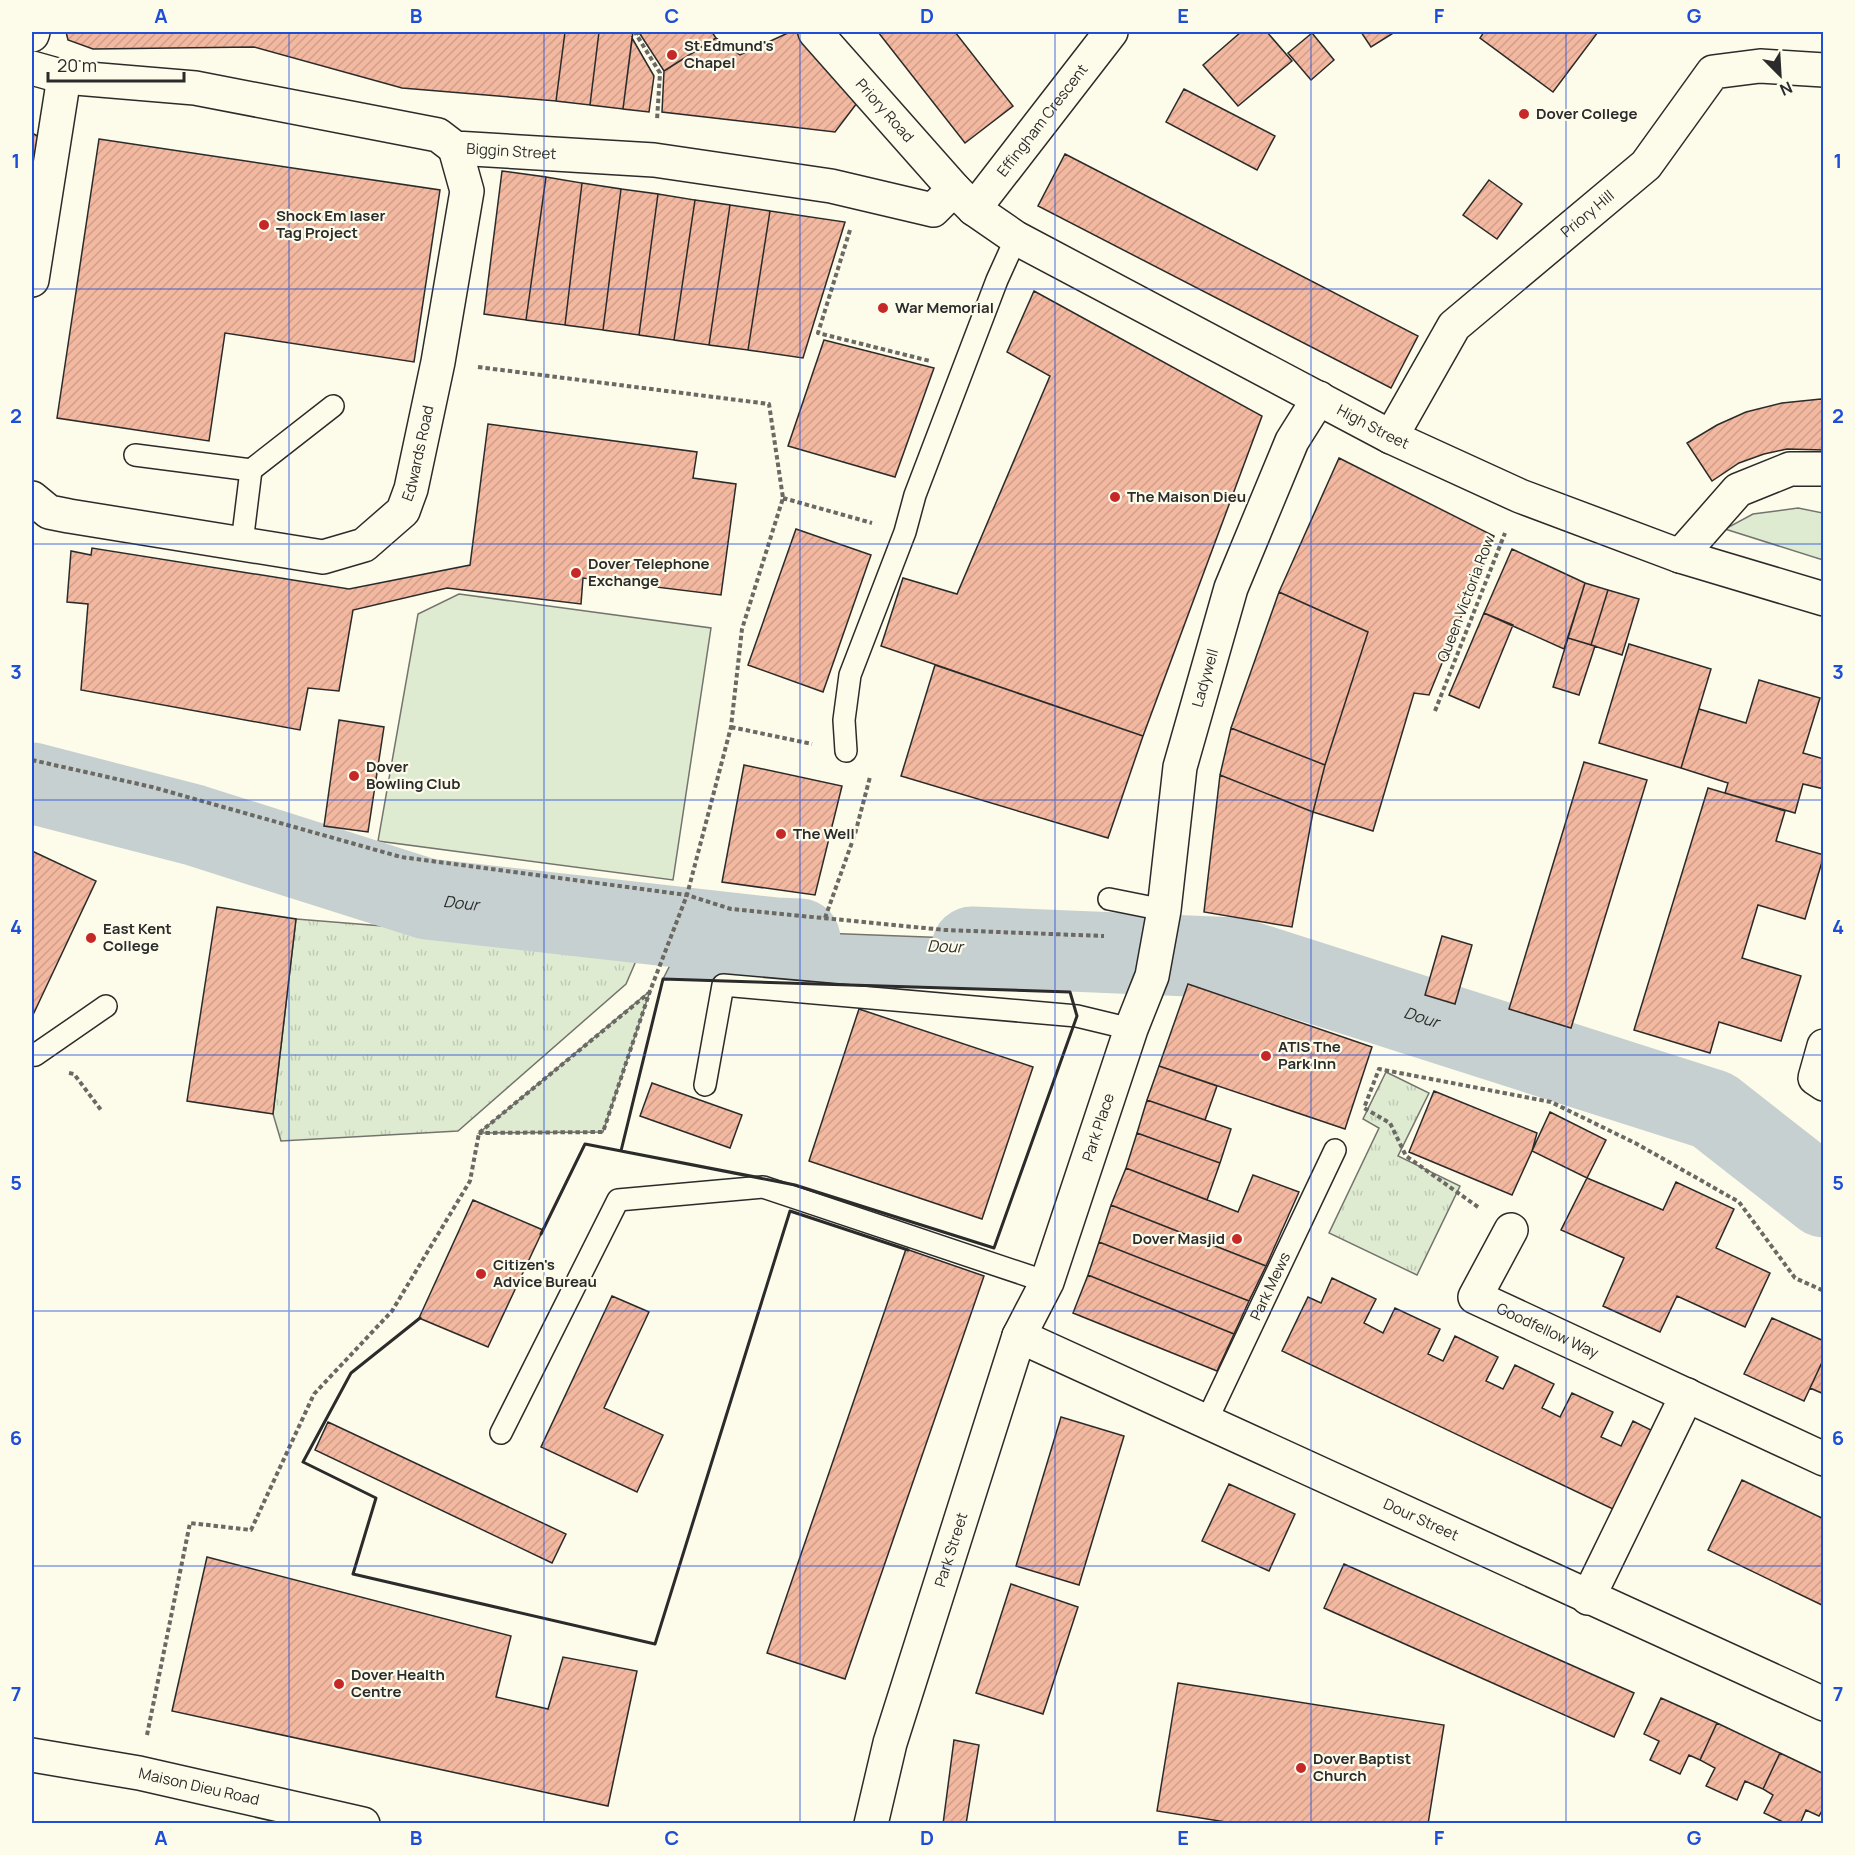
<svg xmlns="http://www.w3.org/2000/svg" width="1855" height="1855" font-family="Manrope,sans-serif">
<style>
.grass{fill:#deebd1;stroke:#74746e;stroke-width:1.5}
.park{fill:url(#park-tufts);stroke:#74746e;stroke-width:1.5}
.water{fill:#c7d0d0;stroke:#74746e;stroke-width:1.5}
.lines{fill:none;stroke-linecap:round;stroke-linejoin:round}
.river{stroke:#c7d0d0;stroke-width:81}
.building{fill:url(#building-hatch);stroke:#2b2b2b;stroke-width:1.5}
.lane-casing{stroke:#2b2b2b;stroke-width:24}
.street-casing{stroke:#2b2b2b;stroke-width:36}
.secondary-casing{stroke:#2b2b2b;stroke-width:36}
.primary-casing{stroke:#2b2b2b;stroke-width:36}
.path{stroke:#6a6964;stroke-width:4;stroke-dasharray:4.5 3;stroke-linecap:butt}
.lane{stroke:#fdfbea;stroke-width:21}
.street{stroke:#fdfbea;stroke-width:33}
.secondary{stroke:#fdfbea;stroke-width:33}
.primary{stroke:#fdfbea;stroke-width:33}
.wall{stroke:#2b2b2b;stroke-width:3}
.grid{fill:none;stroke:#1d4ed8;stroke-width:1.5;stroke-opacity:0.55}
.poi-dot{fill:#c62828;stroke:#fdfbea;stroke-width:2}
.labels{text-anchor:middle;stroke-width:4.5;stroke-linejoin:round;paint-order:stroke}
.poi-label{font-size:15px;font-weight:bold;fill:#2b2b2b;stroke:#fdfbea;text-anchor:start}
.street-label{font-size:15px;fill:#2b2b2b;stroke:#fdfbea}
.water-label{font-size:16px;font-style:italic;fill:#2b2b2b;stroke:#fdfbea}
.neatline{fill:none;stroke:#1d4ed8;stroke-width:2}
.grid-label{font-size:20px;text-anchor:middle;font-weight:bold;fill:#1d4ed8}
</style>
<defs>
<pattern id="park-tufts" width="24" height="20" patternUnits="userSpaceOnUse" patternTransform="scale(1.5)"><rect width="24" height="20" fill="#deebd1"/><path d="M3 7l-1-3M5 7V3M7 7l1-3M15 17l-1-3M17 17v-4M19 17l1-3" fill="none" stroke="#bfcab4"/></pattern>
<pattern id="building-hatch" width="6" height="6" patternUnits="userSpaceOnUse" patternTransform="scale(1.5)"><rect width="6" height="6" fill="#f2b8a0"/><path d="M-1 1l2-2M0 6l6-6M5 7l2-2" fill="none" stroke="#d09e8a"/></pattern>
</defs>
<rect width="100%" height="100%" fill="#fdfbea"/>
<!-- grass -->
<path class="grass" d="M 1798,508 L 1823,513 L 1823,560 L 1725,529 L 1753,514 Z
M 459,594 L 711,628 L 673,880 L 378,841 L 418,614 Z
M 650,991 L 603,1132 L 479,1133 Z"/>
<!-- park -->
<path class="park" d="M 296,919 L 642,947 L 626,984 L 458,1131 L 281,1141 L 273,1114 Z
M 1386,1072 L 1429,1093 L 1398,1156 L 1460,1186 L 1417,1275 L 1329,1233 L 1379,1128 L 1363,1119 Z"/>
<!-- water -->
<path class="water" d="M 32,779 L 427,899 L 649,919 L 636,953 L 334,906 L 32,816 Z
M 689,928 L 1086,943 L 1070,992 L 663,979 Z"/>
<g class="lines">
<!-- river -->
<g class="river">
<path id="s1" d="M 32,783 L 194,825 L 427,899 L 776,938 L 800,939"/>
<path id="s2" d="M 972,947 L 1237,958 L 1713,1110 L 1824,1197"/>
</g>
</g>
<!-- building -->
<path class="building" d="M 66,32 L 565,32 L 556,101 L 402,88 L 254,47 L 93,49 L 68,40 Z
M 565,32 L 599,32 L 590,105 L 556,101 Z
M 599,32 L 633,32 L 623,109 L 590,105 Z
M 645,32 L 712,32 L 716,38 L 664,71 L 640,34 Z
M 790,32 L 796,32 L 816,56 L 860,99 L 835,132 L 662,112 L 664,71 L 716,38 L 740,55 Z
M 878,32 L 955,32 L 1013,106 L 965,143 Z
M 1241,32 L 1267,32 L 1292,61 L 1238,106 L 1203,65 Z
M 1361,32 L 1395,32 L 1371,47 Z
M 1484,32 L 1598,32 L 1553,92 L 1480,38 Z
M 1312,33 L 1334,60 L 1311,80 L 1288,53 Z
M 632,38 L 654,76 L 649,112 L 623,109 Z
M 1184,89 L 1275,136 L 1257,170 L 1166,122 Z
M 32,133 L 41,138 L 32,177 Z
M 99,139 L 440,190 L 414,362 L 225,333 L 209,441 L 57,418 Z
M 1065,154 L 1418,336 L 1391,388 L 1038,206 Z
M 502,171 L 546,177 L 526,320 L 484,314 Z
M 546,177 L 582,183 L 565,325 L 526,320 Z
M 1489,180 L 1522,204 L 1497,239 L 1463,215 Z
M 582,183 L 621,189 L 603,330 L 565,325 Z
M 621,189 L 658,194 L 639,335 L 603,330 Z
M 658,194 L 695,200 L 674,340 L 639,335 Z
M 695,200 L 730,205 L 709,345 L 674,340 Z
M 730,205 L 770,211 L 748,350 L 709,345 Z
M 770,211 L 845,222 L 803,358 L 748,350 Z
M 1034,291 L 1262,416 L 1143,736 L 881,646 L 903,578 L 957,594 L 1050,376 L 1007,352 Z
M 824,340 L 934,368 L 895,477 L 788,446 Z
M 1821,399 L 1824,400 L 1824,450 L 1787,449 L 1764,454 L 1739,463 L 1712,481 L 1687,443 L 1717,425 L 1746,412 L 1782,403 Z
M 488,424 L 697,452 L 693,478 L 736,484 L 721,595 L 583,578 L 581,604 L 447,588 L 353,610 L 339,691 L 308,688 L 300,730 L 81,690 L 88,604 L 67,602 L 71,551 L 91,555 L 92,548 L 349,589 L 470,565 Z
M 1339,458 L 1494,536 L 1429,695 L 1414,693 L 1373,831 L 1313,812 L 1325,765 L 1368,632 L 1279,592 Z
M 796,529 L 871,555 L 823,692 L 748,665 Z
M 1512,549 L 1585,583 L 1564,649 L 1484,613 Z
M 1585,583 L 1608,590 L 1591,645 L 1568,638 Z
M 1608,590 L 1639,599 L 1622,655 L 1591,645 Z
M 1279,592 L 1368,632 L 1325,765 L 1231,728 Z
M 1484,613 L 1513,625 L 1479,708 L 1449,695 Z
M 1568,638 L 1595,646 L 1579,695 L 1553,687 Z
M 1629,644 L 1711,669 L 1681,768 L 1599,743 Z
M 935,665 L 1143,736 L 1108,838 L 901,776 Z
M 1759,680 L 1820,698 L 1803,753 L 1824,759 L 1824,789 L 1803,784 L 1795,813 L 1725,793 L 1728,783 L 1681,768 L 1699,709 L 1746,723 Z
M 339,720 L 384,727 L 368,832 L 324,826 Z
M 1231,728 L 1325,765 L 1313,812 L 1220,775 Z
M 1584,762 L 1647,780 L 1571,1028 L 1509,1009 Z
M 744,765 L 842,786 L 815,895 L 722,882 Z
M 1220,775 L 1313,812 L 1292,927 L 1204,912 Z
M 1708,788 L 1785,811 L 1776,841 L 1824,855 L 1805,919 L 1758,905 L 1742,958 L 1801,976 L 1781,1041 L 1719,1022 L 1710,1053 L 1634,1030 Z
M 32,851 L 96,881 L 32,1017 Z
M 217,907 L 296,919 L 273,1114 L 187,1101 Z
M 1442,936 L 1472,945 L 1455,1004 L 1425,995 Z
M 1188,984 L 1372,1047 L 1345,1129 L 1159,1066 Z
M 859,1009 L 1033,1067 L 982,1219 L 809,1161 Z
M 1159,1066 L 1217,1086 L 1205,1120 L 1147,1100 Z
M 652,1083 L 742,1115 L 730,1148 L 640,1116 Z
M 1434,1091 L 1537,1133 L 1532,1151 L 1512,1195 L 1409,1152 Z
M 1147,1100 L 1231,1129 L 1220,1163 L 1137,1133 Z
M 1550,1112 L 1606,1140 L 1587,1178 L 1532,1151 Z
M 1137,1133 L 1220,1163 L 1207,1200 L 1126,1168 Z
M 1126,1168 L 1238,1212 L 1253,1175 L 1299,1192 L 1266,1266 L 1111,1205 Z
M 1587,1178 L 1663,1210 L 1676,1182 L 1734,1209 L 1716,1248 L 1770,1273 L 1745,1327 L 1677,1296 L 1660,1332 L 1603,1306 L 1624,1258 L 1561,1230 Z
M 473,1200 L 543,1230 L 488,1347 L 419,1318 Z
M 1111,1205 L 1266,1266 L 1249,1301 L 1099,1242 Z
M 1099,1242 L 1249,1301 L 1234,1334 L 1088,1275 Z
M 906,1249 L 984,1276 L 845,1679 L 767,1653 Z
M 1088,1275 L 1234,1334 L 1217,1371 L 1073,1313 Z
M 1332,1278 L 1376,1299 L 1364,1323 L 1383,1333 L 1395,1308 L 1440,1329 L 1428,1354 L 1443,1361 L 1455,1336 L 1498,1357 L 1486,1381 L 1503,1389 L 1515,1365 L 1554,1384 L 1542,1408 L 1560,1417 L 1572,1393 L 1613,1412 L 1601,1437 L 1621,1446 L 1633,1421 L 1653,1431 L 1615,1510 L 1282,1351 L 1308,1297 L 1321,1303 Z
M 612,1296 L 649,1312 L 604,1408 L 663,1435 L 637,1492 L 541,1447 Z
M 1772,1318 L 1824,1341 L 1824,1358 L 1804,1401 L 1744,1374 Z
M 1824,1358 L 1824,1394 L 1810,1388 Z
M 1061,1417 L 1124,1436 L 1079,1585 L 1016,1566 Z
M 328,1422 L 566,1534 L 552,1563 L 315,1450 Z
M 1742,1480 L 1824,1519 L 1824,1606 L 1708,1550 Z
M 1229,1484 L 1295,1514 L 1269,1571 L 1202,1541 Z
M 207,1557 L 511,1636 L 496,1697 L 548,1709 L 563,1657 L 637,1671 L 608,1806 L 172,1711 Z
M 1344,1564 L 1634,1693 L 1614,1737 L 1324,1608 Z
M 1011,1584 L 1078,1607 L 1043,1714 L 976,1693 Z
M 1178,1683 L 1444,1725 L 1428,1824 L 1238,1824 L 1157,1811 Z
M 1661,1698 L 1717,1723 L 1700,1760 L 1689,1755 L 1680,1774 L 1650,1760 L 1659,1741 L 1644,1734 Z
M 1717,1723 L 1780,1753 L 1763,1789 L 1745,1781 L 1737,1800 L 1706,1786 L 1715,1768 L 1700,1760 Z
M 954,1740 L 979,1745 L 966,1824 L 943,1824 Z
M 1780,1753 L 1824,1774 L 1824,1807 L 1819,1816 L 1806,1810 L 1800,1824 L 1787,1824 L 1764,1813 L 1773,1795 L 1763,1789 Z"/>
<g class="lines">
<!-- lane casing -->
<g class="lane-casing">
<g id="lane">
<path d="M 135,455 L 251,470 L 242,543"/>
<path d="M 251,470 L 333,406"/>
<path d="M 846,751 L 844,720 L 850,675 L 905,532 L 915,495 L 997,280 L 1016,238"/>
<path d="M 1109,899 L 1164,910"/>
<path d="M 32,1053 L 35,1055 L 106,1006"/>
<path d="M 705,1085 L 723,985 L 1077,1016 L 1131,1029"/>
<path id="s3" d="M 1207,1420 L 1335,1150"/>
<path d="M 501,1433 L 618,1200 L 763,1187 L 1047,1282"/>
</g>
</g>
<!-- street casing -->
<g class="street-casing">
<g id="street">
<path id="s4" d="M 32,68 L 64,77 L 195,88 L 438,135 L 455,148 L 654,160 L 831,186 L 933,210 L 954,189"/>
<path id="s5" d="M 974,209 L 1111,32"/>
<path d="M 32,280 L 64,77"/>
<path id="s6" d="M 1391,437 L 1454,326 L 1646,165 L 1713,72 L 1760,66 L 1824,70"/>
<path id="s7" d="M 32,498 L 49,512 L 69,516 L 323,557 L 364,545 L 403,511 L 411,489 L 438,362 L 467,191 L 455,148"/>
<path d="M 1680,556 L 1738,490 L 1790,469 L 1824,469"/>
<path d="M 1824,1046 L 1815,1078 L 1824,1084"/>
<path id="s8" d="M 1511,1230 L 1475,1297 L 1824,1459"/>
<path id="s9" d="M 1019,1336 L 1824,1704"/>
<path d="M 1588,1598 L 1687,1395"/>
</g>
</g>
<!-- secondary casing -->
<g class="secondary-casing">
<g id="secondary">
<path d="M 32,35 L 33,32"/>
<path id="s10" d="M 871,1824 L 890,1743 L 1019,1336 L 1047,1282 L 1131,1029 L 1152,976 L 1164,910 L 1180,767 L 1231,588 L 1292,441 L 1319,398"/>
</g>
</g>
<!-- primary casing -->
<g class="primary-casing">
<g id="primary">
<path id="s11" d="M 815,32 L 954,189 L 974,209 L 1016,238 L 1391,437 L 1520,496 L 1680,556 L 1824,599"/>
<path id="s12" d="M 32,1755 L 139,1773 L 363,1824"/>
</g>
</g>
<!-- path -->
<path class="path" d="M 639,32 L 636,34 L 660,73 L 657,120
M 850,230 L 818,333 L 930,361
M 478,367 L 769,404 L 783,498 L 742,629 L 731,727 L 687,895 L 650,991 L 603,1132 L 479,1133
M 783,498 L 872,523
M 1435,711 L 1505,533
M 731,727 L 812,744
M 32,760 L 152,787 L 401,857 L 687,895 L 731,909 L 945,930 L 1104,936
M 825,918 L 855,834 L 870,777
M 69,1073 L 74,1074 L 101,1110
M 1478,1207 L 1406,1156 L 1390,1123 L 1364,1108 L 1379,1069 L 1551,1102 L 1637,1144 L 1739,1202 L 1795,1278 L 1824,1291
M 147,1735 L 190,1523 L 251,1530 L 314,1394 L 392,1311 L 470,1181 L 479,1133 L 650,992"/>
<!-- lane -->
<use href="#lane" class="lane"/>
<!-- street -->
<use href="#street" class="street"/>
<!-- secondary -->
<use href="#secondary" class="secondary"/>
<!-- primary -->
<use href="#primary" class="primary"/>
<!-- wall -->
<path class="wall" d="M 663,979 L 1070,992 L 1077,1016 L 994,1248 L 795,1185 L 621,1151 Z
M 776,1181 L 795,1185 L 994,1248
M 541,1234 L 585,1144 L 761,1178
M 420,1318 L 351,1373 L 303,1462 L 376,1498 L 353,1574 L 655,1644 L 790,1211 L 908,1250"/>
</g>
<!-- grid -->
<path class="grid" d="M 289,32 L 289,1824M 544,32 L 544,1824M 800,32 L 800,1824M 1055,32 L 1055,1824M 1311,32 L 1311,1824M 1566,32 L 1566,1824M 32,289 L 1824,289M 32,544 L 1824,544M 32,800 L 1824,800M 32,1055 L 1824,1055M 32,1311 L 1824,1311M 32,1566 L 1824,1566"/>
<!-- markers -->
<g class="poi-dot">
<circle cx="672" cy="55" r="6"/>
<circle cx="1524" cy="114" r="6"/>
<circle cx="264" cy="225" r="6"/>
<circle cx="883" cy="308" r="6"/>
<circle cx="1115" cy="497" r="6"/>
<circle cx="576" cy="573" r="6"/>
<circle cx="354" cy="776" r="6"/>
<circle cx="781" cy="834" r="6"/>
<circle cx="91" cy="938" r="6"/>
<circle cx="1266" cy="1056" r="6"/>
<circle cx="1237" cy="1239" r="6"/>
<circle cx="481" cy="1274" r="6"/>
<circle cx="339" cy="1684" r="6"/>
<circle cx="1301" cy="1768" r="6"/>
</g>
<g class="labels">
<!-- poi labels -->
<g class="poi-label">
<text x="684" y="51">St Edmund's<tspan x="684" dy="17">Chapel</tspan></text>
<text x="1536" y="119">Dover College</text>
<text x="276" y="221">Shock Em laser<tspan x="276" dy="17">Tag Project</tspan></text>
<text x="895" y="313">War Memorial</text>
<text x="1127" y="502">The Maison Dieu</text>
<text x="588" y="569">Dover Telephone<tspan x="588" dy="17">Exchange</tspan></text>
<text x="366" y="772">Dover<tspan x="366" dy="17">Bowling Club</tspan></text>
<text x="793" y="839">The Well</text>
<text x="103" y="934">East Kent<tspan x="103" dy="17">College</tspan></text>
<text x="1278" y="1052">ATIS The<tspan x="1278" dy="17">Park Inn</tspan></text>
<text x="1225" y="1244" text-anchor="end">Dover Masjid</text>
<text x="493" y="1270">Citizen's<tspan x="493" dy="17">Advice Bureau</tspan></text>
<text x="351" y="1680">Dover Health<tspan x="351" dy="17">Centre</tspan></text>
<text x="1313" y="1764">Dover Baptist<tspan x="1313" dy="17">Church</tspan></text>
</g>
<!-- street labels -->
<g class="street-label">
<text dy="5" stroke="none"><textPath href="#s11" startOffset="105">Priory Road</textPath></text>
<text dy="5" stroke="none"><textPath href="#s5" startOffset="112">Effingham Crescent</textPath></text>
<text dy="5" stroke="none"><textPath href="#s4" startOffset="490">Biggin Street</textPath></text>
<text dy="5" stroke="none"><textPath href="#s6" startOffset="302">Priory Hill</textPath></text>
<text dy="5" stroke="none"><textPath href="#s11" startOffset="693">High Street</textPath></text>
<text dy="5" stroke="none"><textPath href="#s7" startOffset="454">Edwards Road</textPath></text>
<text transform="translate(1466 599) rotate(-69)" y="5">Queen Victoria Row</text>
<text dy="5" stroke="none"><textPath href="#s10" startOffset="1198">Ladywell</textPath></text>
<text dy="5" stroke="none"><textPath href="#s10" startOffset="734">Park Place</textPath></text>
<text dy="5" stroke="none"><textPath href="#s3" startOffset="148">Park Mews</textPath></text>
<text dy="5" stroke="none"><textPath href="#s8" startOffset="156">Goodfellow Way</textPath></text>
<text dy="5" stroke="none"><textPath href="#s9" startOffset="442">Dour Street</textPath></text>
<text dy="5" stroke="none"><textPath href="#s10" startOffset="286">Park Street</textPath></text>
<text dy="5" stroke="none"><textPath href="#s12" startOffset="170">Maison Dieu Road</textPath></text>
</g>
<!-- water labels -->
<g class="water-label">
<text dy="6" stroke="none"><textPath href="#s1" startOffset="446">Dour</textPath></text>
<text transform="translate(945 946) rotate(2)" y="6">Dour</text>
<text dy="6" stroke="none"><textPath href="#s2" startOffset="459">Dour</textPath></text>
</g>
</g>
<!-- border -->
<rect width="1855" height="1855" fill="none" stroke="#fdfbea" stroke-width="66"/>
<!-- north arrow -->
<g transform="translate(1780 75) rotate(156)" stroke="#fdfbea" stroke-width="4.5" paint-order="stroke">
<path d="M0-4.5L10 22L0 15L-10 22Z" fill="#2b2b2b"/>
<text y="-9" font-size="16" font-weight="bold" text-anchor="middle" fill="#2b2b2b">N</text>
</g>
<!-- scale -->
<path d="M48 72v9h136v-9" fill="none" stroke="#2b2b2b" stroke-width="3"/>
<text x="57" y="72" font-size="18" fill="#2b2b2b" stroke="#fdfbea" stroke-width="4.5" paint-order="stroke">20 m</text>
<rect x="33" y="33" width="1789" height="1789" class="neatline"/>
<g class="grid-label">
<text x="161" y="23">A</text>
<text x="416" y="23">B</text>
<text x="672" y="23">C</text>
<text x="927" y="23">D</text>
<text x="1183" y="23">E</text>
<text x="1439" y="23">F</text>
<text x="1694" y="23">G</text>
<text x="16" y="168">1</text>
<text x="1838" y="168">1</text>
<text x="16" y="423">2</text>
<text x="1838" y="423">2</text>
<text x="16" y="679">3</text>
<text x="1838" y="679">3</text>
<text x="16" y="934">4</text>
<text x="1838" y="934">4</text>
<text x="16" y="1190">5</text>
<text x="1838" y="1190">5</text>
<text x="16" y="1445">6</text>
<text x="1838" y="1445">6</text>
<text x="16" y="1701">7</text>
<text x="1838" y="1701">7</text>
<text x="161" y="1845">A</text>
<text x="416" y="1845">B</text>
<text x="672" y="1845">C</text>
<text x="927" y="1845">D</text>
<text x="1183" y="1845">E</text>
<text x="1439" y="1845">F</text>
<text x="1694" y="1845">G</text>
</g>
</svg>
